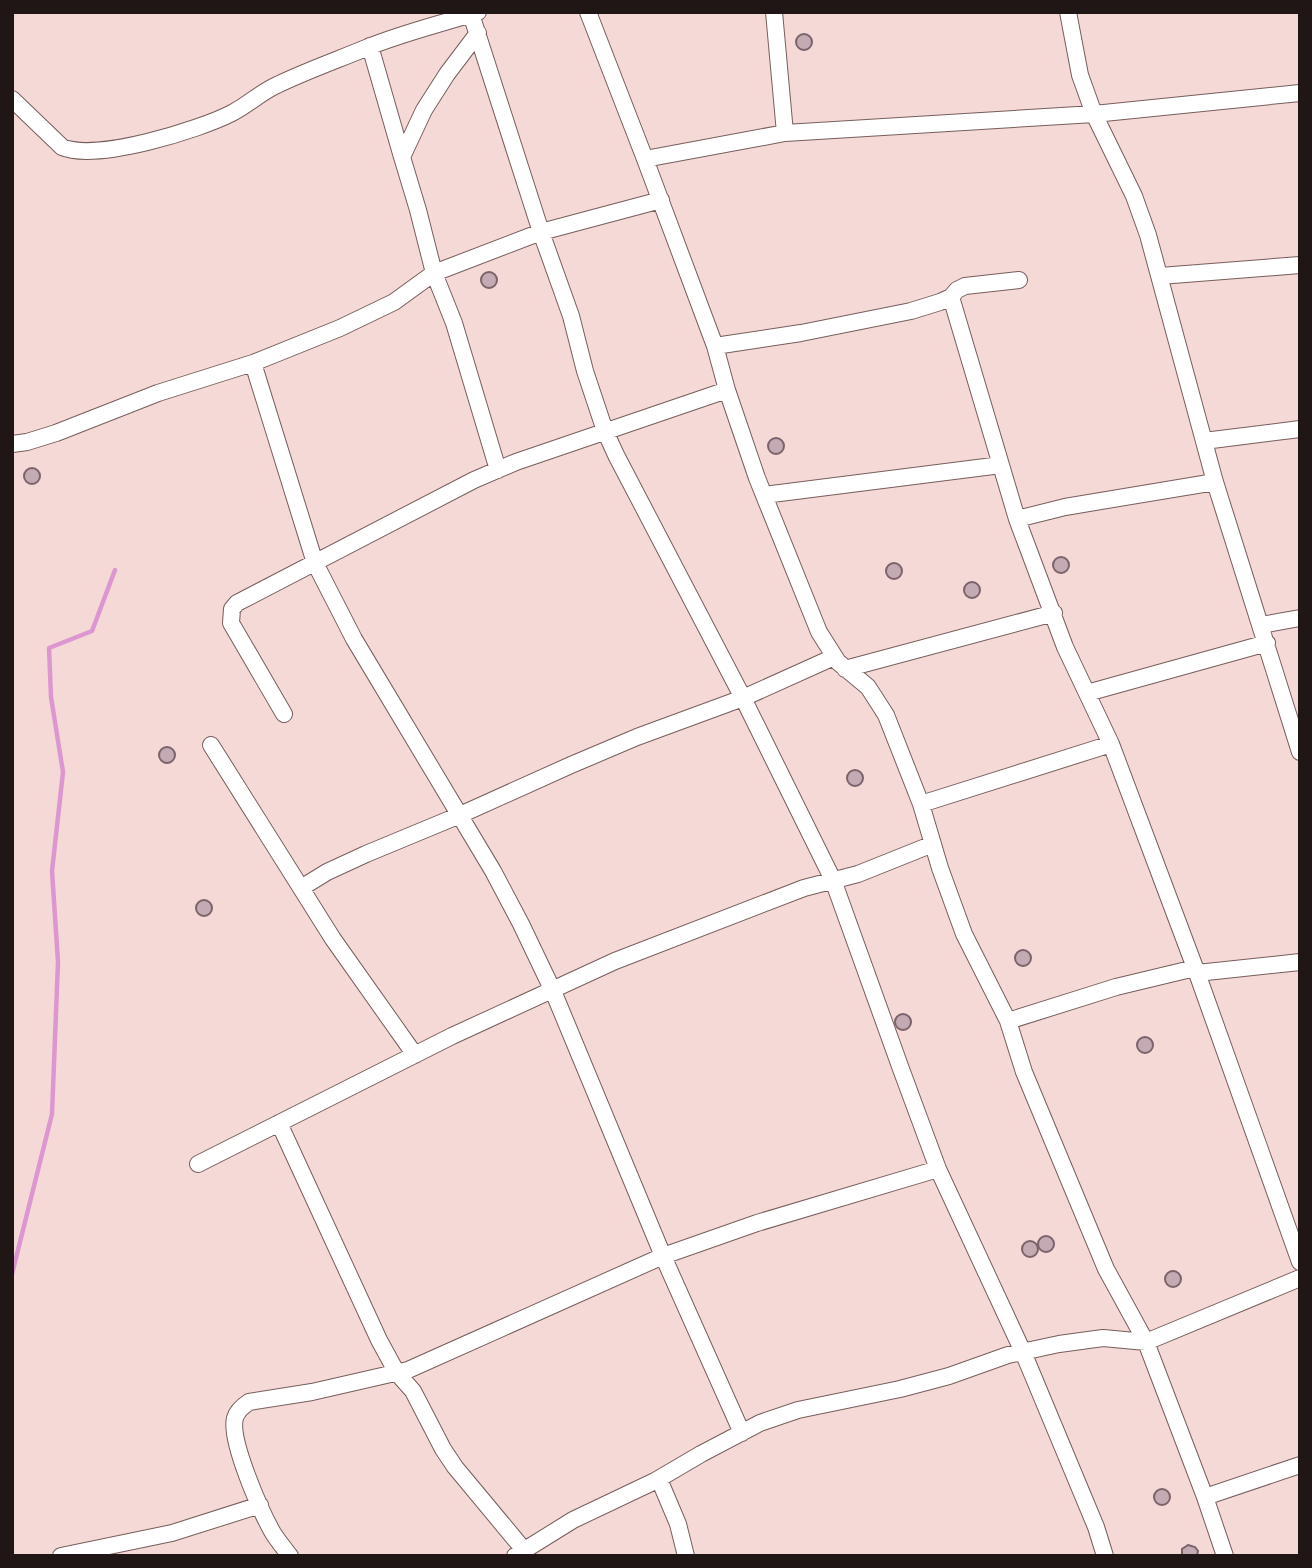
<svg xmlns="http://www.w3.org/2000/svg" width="1312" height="1568" font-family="Raleway,sans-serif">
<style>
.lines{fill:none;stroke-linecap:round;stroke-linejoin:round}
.stream{stroke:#dc97d1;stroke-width:4.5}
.building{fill:#c4aab2;stroke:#7a636a;stroke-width:2}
.minor-casing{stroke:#765e5c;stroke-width:18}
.minor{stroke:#fff;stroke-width:16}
</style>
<rect width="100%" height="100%" fill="#f5d9d6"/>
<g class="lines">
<!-- stream -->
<path class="stream" d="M 12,1274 L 52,1114 L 58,962 L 52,871 L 63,772 L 51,697 L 49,648 L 92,631 L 115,570"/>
</g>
<!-- building -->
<path class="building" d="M796 42a8 8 0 1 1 16 0a8 8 0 1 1-16 0Z
M481 280a8 8 0 1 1 16 0a8 8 0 1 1-16 0Z
M768 446a8 8 0 1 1 16 0a8 8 0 1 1-16 0Z
M24 476a8 8 0 1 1 16 0a8 8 0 1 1-16 0Z
M1053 565a8 8 0 1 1 16 0a8 8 0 1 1-16 0Z
M886 571a8 8 0 1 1 16 0a8 8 0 1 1-16 0Z
M964 590a8 8 0 1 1 16 0a8 8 0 1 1-16 0Z
M159 755a8 8 0 1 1 16 0a8 8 0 1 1-16 0Z
M847 778a8 8 0 1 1 16 0a8 8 0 1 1-16 0Z
M196 908a8 8 0 1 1 16 0a8 8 0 1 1-16 0Z
M1015 958a8 8 0 1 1 16 0a8 8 0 1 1-16 0Z
M895 1022a8 8 0 1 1 16 0a8 8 0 1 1-16 0Z
M1137 1045a8 8 0 1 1 16 0a8 8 0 1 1-16 0Z
M1038 1244a8 8 0 1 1 16 0a8 8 0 1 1-16 0Z
M1022 1249a8 8 0 1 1 16 0a8 8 0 1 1-16 0Z
M1165 1279a8 8 0 1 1 16 0a8 8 0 1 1-16 0Z
M1154 1497a8 8 0 1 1 16 0a8 8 0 1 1-16 0Z
M 1188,1545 L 1195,1547 L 1198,1551 L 1197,1556 L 1182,1556 L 1182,1549 Z"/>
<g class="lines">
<!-- minor casing -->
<g class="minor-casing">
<path id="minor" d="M 588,12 L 645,159 L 715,346 L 727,390 L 757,478 L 819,632 L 838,662 L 868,687 L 886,715 L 921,804 L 940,868 L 964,934 L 1008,1021 L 1024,1072 L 1106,1269 L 1146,1342 L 1205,1497 L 1225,1556
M 774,12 L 785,133
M 1068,12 L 1080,75 L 1094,114 L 1134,196 L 1148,235 L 1215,482 L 1300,752
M 471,14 L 541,232 L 571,316 L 585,371 L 605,431 L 616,455 L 743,698 L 833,880 L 901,1069 L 938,1169 L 1023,1352 L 1096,1527 L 1105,1556
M 478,33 L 447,74 L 424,110 L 402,157 L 418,210 L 434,273 L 454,323 L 498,470
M 370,46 L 402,157
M 12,99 L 62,147 C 96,162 199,130 232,113 C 248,105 261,92 277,85 C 306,71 337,60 366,48 C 402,33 441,24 478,12
M 645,159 L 785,133 L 1094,114 L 1300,93
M 1160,276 L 1300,265
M 951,297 L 1017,519 L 1065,647 L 1111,744 L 1197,973 L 1300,1262
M 715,346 L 801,333 L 911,311 L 940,302 L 951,297 L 957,290 L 965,286 L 1019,280
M 253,363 L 315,563 L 354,639 L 493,871 L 521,924 L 553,991 L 663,1256 L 742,1433
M 1204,441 L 1300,429
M 12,444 L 27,442 L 56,433 L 158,393 L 253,363 L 340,328 L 394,302 L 434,273 L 541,232 L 661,200
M 764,495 L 1001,465
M 1017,519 L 1065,507 L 1215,482
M 1261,625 L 1300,618
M 845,669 L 1054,613
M 1087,693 L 1267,643
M 284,714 L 231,623 L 232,609 L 237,603 L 474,480 L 516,462 L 727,390
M 211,745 L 333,939 L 415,1055
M 921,804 L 1111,744
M 301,888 L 327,872 L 366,854 L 460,815 L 571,765 L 637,737 L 743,698 L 834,657
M 1197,973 L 1300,962
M 1008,1021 L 1116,987 L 1195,968
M 279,1123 L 379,1340 L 397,1373 L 413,1391 L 443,1449 L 455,1467 L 524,1550
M 198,1164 L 452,1036 L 615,961 L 804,888 L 858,874 L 933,844
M 659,1479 L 678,1524 L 686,1556
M 1205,1497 L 1300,1465
M 61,1556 L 172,1533 L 260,1505
M 290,1556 C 284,1548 278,1541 273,1533 C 261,1512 229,1440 235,1418 C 237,1411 243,1406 249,1402 L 312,1392 L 408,1370 L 663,1256 L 757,1223 L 938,1169
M 515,1556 L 573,1520 L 655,1481 L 701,1454 L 760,1423 L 798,1410 L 900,1389 L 949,1376 L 1008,1355 L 1059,1344 L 1103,1338 L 1146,1342 L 1300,1278"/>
</g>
<!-- minor -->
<use href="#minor" class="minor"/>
</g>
<!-- border -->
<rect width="1312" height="1568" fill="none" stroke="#1f1615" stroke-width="28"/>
</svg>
